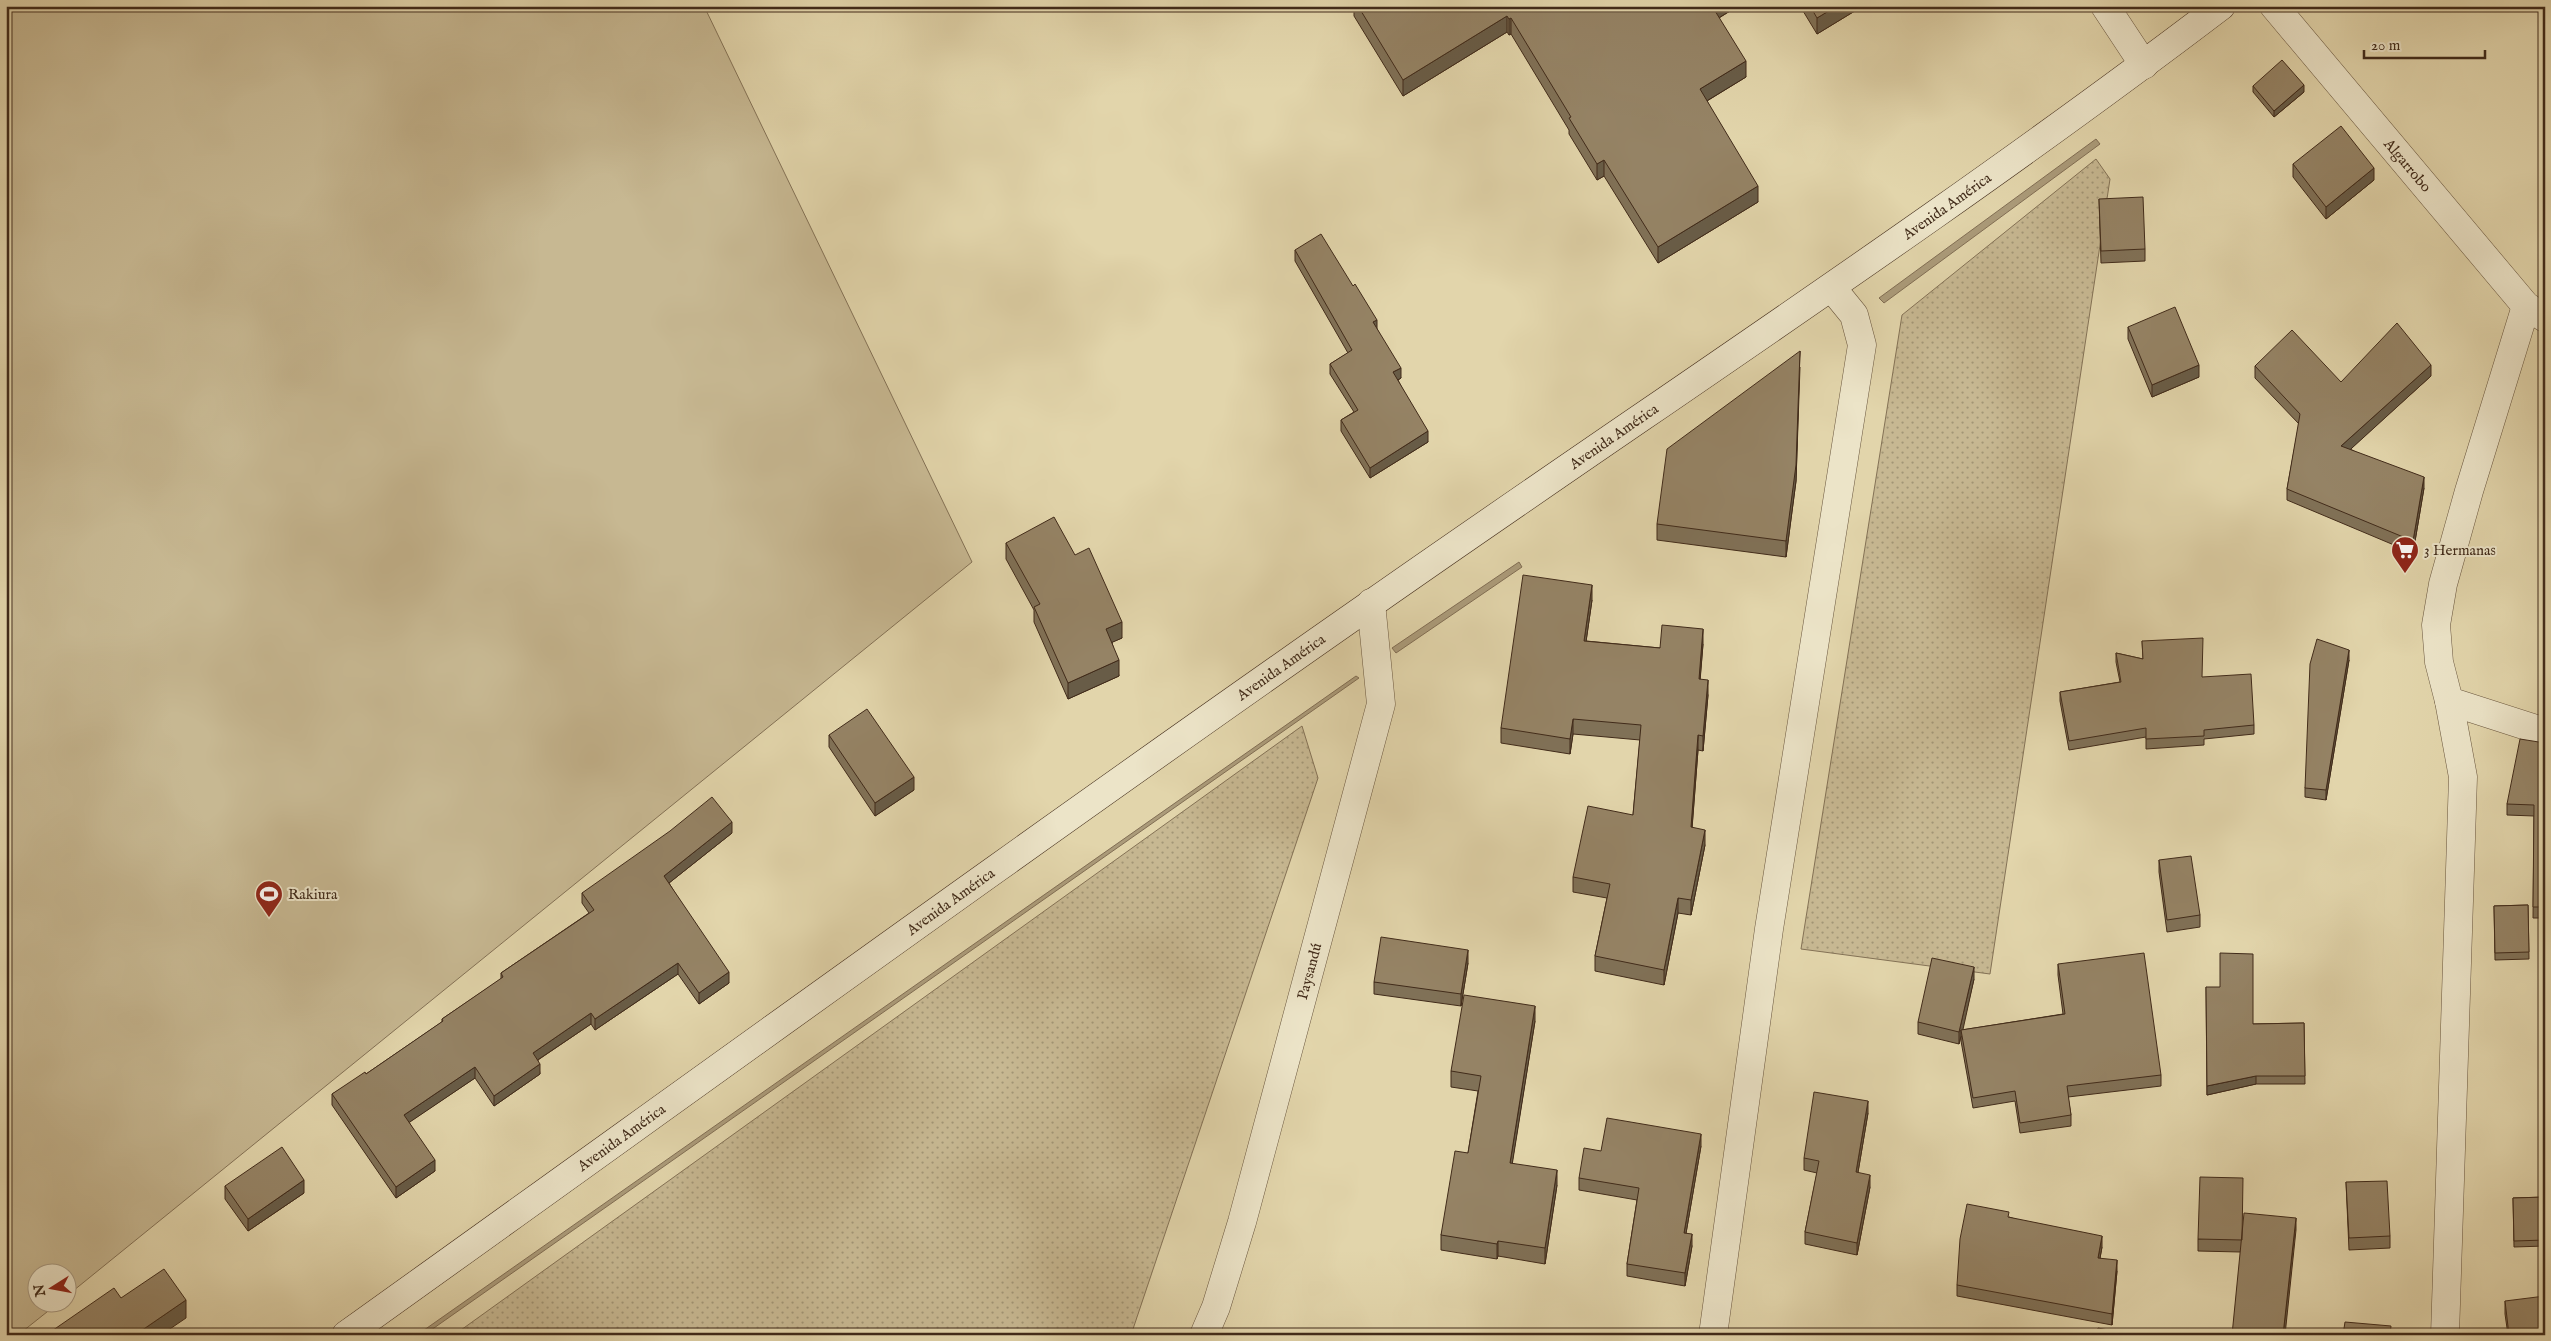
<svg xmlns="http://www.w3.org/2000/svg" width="2551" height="1341" font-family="'IM FELL English',serif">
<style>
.green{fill:url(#green-dots);stroke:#847256}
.pitch{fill:#c7b892;stroke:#847256}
.water{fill:#ab9b7a;stroke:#816e54}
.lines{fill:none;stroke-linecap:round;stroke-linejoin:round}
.minor-casing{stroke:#69563e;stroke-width:29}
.tertiary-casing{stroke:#69563e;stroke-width:29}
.secondary-casing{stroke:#412b1a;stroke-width:29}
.minor{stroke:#ece4c8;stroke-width:28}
.tertiary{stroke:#ece4c8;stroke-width:28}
.secondary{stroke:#ece4c8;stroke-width:28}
.wall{fill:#807157;stroke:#412b1a}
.shaded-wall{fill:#685c47;stroke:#412b1a}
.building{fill:#958365;stroke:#412b1a}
.labels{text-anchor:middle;stroke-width:4;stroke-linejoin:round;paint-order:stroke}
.street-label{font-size:15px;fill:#412b1a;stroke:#ece4c8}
.poi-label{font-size:15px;fill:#412b1a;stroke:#ece4c8;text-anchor:start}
</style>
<defs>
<pattern id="green-dots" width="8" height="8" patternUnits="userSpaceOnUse" patternTransform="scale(1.25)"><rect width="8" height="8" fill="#c7b892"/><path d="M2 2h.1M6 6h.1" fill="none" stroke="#a39676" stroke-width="1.8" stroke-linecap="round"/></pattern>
</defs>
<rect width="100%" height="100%" fill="#e2d5ab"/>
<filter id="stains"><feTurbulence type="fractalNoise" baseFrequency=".004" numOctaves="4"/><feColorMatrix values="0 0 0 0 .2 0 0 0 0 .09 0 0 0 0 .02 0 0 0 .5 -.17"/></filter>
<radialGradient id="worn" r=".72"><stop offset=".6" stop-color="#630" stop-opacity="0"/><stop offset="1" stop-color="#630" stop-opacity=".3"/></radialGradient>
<!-- green -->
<path class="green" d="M 2096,159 L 2110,179 L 1990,974 L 1801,949 L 1902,315 Z
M 1302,726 L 1318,778 L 1131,1335 L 454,1335 Z"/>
<!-- pitch -->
<path class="pitch" d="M 6,6 L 704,6 L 972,562 L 68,1295 L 68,1274 L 38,1274 L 38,1304 L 57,1304 L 18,1335 L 6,1335 Z"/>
<!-- water -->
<path class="water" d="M 2096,139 L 2100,144 L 1884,303 L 1879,298 Z
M 1519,562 L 1522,567 L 1396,653 L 1392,648 Z
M 1356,676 L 1359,678 L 424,1335 L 417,1335 Z"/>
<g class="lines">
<!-- minor casing -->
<g class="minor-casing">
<g id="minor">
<path id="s1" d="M 2274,6 L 2526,306 L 2545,318"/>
<path d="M 2449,701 L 2545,732"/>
<path id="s2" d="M 1204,1335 L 1216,1307 L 1242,1222 L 1381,704 L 1371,603"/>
<path d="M 1713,1335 L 1769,929 L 1862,345 L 1854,315 L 1832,288"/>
<path d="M 2445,1335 L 2463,777 L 2449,701 L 2439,662 L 2436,625 L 2443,584 L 2469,491 L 2526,306"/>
</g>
</g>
<!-- tertiary casing -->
<g class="tertiary-casing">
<path id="tertiary" d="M 2105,6 L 2144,65"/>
</g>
<!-- secondary casing -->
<g class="secondary-casing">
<g id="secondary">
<path id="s3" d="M 346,1335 C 687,1091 1027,844 1371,604 C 1655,405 1945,216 2221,6"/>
</g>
</g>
<!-- minor -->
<use href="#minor" class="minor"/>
<!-- tertiary -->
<use href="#tertiary" class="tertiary"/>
<!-- secondary -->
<use href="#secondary" class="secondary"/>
</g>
<!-- wall -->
<path class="wall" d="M 1354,6 L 1738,6 L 1719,18 L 1746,77 L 1707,101 L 1758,202 L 1658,263 L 1604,176 L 1597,180 L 1569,134 L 1569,130 L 1511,34 L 1509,35 L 1507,32 L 1403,96 L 1354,16 Z
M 1800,6 L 1863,6 L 1817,34 Z
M 2253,86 L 2304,92 L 2274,117 L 2253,92 Z
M 2293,164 L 2374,180 L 2326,219 L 2293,177 Z
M 2099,199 L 2145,249 L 2145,261 L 2101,263 Z
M 1295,250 L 1377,329 L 1401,378 L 1398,380 L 1428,442 L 1370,478 L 1341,431 L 1341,420 L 1354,412 L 1330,374 L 1330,364 L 1348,353 L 1295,261 Z
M 2128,327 L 2199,377 L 2152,397 L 2128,339 Z
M 2255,366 L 2341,382 L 2431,376 L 2350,449 L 2424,488 L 2413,553 L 2287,500 L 2287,489 L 2299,424 L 2255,378 Z
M 1800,367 L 1796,481 L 1786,557 L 1657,540 L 1657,524 Z
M 1006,543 L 1075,555 L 1122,638 L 1112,642 L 1119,676 L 1068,699 L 1034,622 L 1034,610 L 1006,559 Z
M 1592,600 L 1586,641 L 1660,648 L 1703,644 L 1700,679 L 1708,695 L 1703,751 L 1698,750 L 1692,827 L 1705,845 L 1691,915 L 1678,913 L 1664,985 L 1595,971 L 1595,956 L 1607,898 L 1573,892 L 1573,877 L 1633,815 L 1640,740 L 1573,734 L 1570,754 L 1501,743 L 1501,728 Z
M 2142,641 L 2202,677 L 2254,725 L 2254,734 L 2204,739 L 2204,745 L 2146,749 L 2146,737 L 2069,750 L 2060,701 L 2060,692 L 2120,682 L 2116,662 L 2116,653 L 2143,659 Z
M 2349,660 L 2326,800 L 2305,797 L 2305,788 Z
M 829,735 L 914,790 L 875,816 L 829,747 Z
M 2545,743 L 2545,918 L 2533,918 L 2534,816 L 2507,815 L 2507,804 Z
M 732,833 L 669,883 L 729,983 L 699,1004 L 678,974 L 595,1030 L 591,1024 L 538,1060 L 540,1074 L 494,1106 L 475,1078 L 409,1122 L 435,1171 L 396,1198 L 332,1105 L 332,1094 L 366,1074 L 442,1022 L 442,1019 L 501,979 L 501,973 L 589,913 L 582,903 L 582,893 Z
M 2159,860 L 2200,915 L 2200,927 L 2167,932 L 2159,872 Z
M 2528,905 L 2529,959 L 2495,960 L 2494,906 Z
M 1468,963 L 1461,1006 L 1374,994 L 1374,982 Z
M 2058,964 L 2161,1075 L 2161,1086 L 2068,1097 L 2071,1115 L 2071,1126 L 2020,1133 L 2015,1101 L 1973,1108 L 1961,1041 L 1961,1036 L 1959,1044 L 1918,1034 L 1918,1022 L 1974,979 L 1962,1030 L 2063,1014 L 2058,975 Z
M 2206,987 L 2253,1024 L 2304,1023 L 2305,1084 L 2256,1084 L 2207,1095 Z
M 1535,1021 L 1512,1163 L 1557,1185 L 1545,1264 L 1498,1256 L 1497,1259 L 1441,1250 L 1441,1235 L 1468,1153 L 1478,1091 L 1451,1087 L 1451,1071 Z
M 1868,1113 L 1858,1172 L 1870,1187 L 1857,1255 L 1805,1244 L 1805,1232 L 1817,1173 L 1804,1170 L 1804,1158 Z
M 2545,1139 L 2545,1194 L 2540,1195 L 2540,1186 Z
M 1701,1146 L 1686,1233 L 1692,1246 L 1685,1286 L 1627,1276 L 1627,1264 L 1637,1200 L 1579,1190 L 1579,1178 L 1601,1151 Z
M 2346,1182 L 2390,1236 L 2390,1248 L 2349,1250 Z
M 225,1186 L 304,1193 L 248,1231 L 225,1199 Z
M 2545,1197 L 2545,1246 L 2514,1247 L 2513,1198 Z
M 2009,1217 L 2102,1247 L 2100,1258 L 2117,1271 L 2112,1325 L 1957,1296 L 1957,1285 Z
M 2296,1230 L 2240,1252 L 2198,1251 L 2198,1239 L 2242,1236 Z
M 2505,1301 L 2545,1335 L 2508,1335 L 2505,1314 Z"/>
<!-- shaded-wall -->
<path class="shaded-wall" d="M 1712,6 L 1738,6 L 1712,22 Z
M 1837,6 L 1863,6 L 1817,34 L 1817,18 Z
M 1507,16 L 1507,32 L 1403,96 L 1403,80 Z
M 1511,18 L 1511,34 L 1509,35 L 1509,19 Z
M 1746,61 L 1746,77 L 1700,105 L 1700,89 Z
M 2304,85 L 2304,92 L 2274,117 L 2274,111 Z
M 1604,160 L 1604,176 L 1597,180 L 1597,164 Z
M 2374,168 L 2374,180 L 2326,219 L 2326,207 Z
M 1758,186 L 1758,202 L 1658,263 L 1658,247 Z
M 1377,320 L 1377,330 L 1373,322 Z
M 1800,351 L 1796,481 L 1786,557 L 1786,541 Z
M 2199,365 L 2199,377 L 2152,397 L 2152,385 Z
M 2431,365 L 2431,376 L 2341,458 L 2341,446 Z
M 1401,368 L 1401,378 L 1393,383 L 1393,372 Z
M 1428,431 L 1428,442 L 1370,478 L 1370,468 Z
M 2424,477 L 2424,488 L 2413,553 L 2413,541 Z
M 1592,585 L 1592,600 L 1584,656 L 1584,641 Z
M 1122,622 L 1122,638 L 1106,645 L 1106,629 Z
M 1703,629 L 1703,644 L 1699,694 L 1699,679 Z
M 2349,650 L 2349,660 L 2326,800 L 2326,790 Z
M 1119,660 L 1119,676 L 1068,699 L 1068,683 Z
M 1708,680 L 1708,695 L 1703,751 L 1703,736 Z
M 1573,719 L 1573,734 L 1570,754 L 1570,739 Z
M 1698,735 L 1698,750 L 1691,842 L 1691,827 Z
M 914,777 L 914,790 L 875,816 L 875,803 Z
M 732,822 L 732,833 L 664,887 L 664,876 Z
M 1705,830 L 1705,845 L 1691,915 L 1691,900 Z
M 1678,898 L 1678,913 L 1664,985 L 1664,970 Z
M 1468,950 L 1468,963 L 1461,1006 L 1461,994 Z
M 678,963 L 678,974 L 595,1030 L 595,1019 Z
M 1974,967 L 1974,979 L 1962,1034 L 1961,1030 L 1961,1036 L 1959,1044 L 1959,1032 Z
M 729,972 L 729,983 L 699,1004 L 699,993 Z
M 1535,1006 L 1535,1021 L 1510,1178 L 1510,1163 Z
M 591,1013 L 591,1024 L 533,1063 L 533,1053 Z
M 540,1064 L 540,1074 L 494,1106 L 494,1096 Z
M 475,1067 L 475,1078 L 404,1126 L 404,1115 Z
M 2256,1076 L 2256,1084 L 2207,1095 L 2207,1086 Z
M 1868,1101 L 1868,1113 L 1856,1184 L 1856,1172 Z
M 1701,1134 L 1701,1146 L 1684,1245 L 1684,1233 Z
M 435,1160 L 435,1171 L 396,1198 L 396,1187 Z
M 1557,1170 L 1557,1185 L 1545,1264 L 1545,1248 Z
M 1870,1175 L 1870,1187 L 1857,1255 L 1857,1243 Z
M 304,1180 L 304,1193 L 248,1231 L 248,1219 Z
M 2296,1218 L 2296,1230 L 2285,1335 L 2283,1335 Z
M 1692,1234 L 1692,1246 L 1685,1286 L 1685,1273 Z
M 2102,1236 L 2102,1247 L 2098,1269 L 2098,1258 Z
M 1498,1241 L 1498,1256 L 1497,1259 L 1497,1244 Z
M 2117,1260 L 2117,1271 L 2112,1325 L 2112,1314 Z
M 186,1300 L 186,1318 L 161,1335 L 135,1335 Z"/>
<!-- building -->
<path class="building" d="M 1358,6 L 1712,6 L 1746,61 L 1700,89 L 1758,186 L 1658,247 L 1604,160 L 1597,164 L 1569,118 L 1571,117 L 1511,18 L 1509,19 L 1507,16 L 1403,80 Z
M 1810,6 L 1837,6 L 1817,18 Z
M 2282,60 L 2304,85 L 2274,111 L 2253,86 Z
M 2341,126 L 2374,168 L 2326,207 L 2293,164 Z
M 2143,197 L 2145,249 L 2101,251 L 2099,199 Z
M 1321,234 L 1353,286 L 1355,284 L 1377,320 L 1373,322 L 1401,368 L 1393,372 L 1428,431 L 1370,468 L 1341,420 L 1358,410 L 1330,364 L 1352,350 L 1295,250 Z
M 2175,307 L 2199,365 L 2152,385 L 2128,327 Z
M 2397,323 L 2431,365 L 2341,446 L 2424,477 L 2413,541 L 2287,489 L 2300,414 L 2255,366 L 2292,330 L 2341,382 Z
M 1800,351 L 1796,465 L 1786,541 L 1657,524 L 1667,449 Z
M 1054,517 L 1075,555 L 1089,548 L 1122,622 L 1106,629 L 1119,660 L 1068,683 L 1034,607 L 1040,604 L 1006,543 Z
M 1523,575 L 1592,585 L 1584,641 L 1660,648 L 1662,625 L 1703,629 L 1699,679 L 1708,680 L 1703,736 L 1698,735 L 1691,827 L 1705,830 L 1691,900 L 1678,898 L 1664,970 L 1595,956 L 1610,884 L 1573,877 L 1588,806 L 1633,815 L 1641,725 L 1573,719 L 1570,739 L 1501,728 Z
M 2203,638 L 2202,677 L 2251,674 L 2254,725 L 2204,730 L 2204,736 L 2146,739 L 2146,728 L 2069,741 L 2060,692 L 2121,682 L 2116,653 L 2143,659 L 2142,641 Z
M 2317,639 L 2349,650 L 2326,790 L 2305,788 L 2310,664 Z
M 867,709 L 914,777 L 875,803 L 829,735 Z
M 2520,739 L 2545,743 L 2545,907 L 2533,907 L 2534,805 L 2507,804 Z
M 712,797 L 732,822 L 664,876 L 729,972 L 699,993 L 678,963 L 595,1019 L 591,1013 L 533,1053 L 540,1064 L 494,1096 L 475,1067 L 404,1115 L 435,1160 L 396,1187 L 332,1094 L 365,1072 L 366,1074 L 443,1021 L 442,1019 L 503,977 L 501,973 L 594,910 L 582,893 L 670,831 Z
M 2191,856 L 2200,915 L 2167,920 L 2159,860 Z
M 2528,905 L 2529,952 L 2495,953 L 2494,906 Z
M 1381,937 L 1468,950 L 1461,994 L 1374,982 Z
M 2144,953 L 2161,1075 L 2067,1086 L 2071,1115 L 2020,1123 L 2015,1091 L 1973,1098 L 1961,1030 L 2065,1014 L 2058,964 Z
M 2220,953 L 2253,954 L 2253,1024 L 2304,1023 L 2305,1076 L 2256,1076 L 2207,1086 L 2206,987 L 2220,987 Z
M 1932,958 L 1974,967 L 1959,1032 L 1918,1022 Z
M 1464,995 L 1535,1006 L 1510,1163 L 1557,1170 L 1545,1248 L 1498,1241 L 1497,1244 L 1441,1235 L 1455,1151 L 1468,1153 L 1481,1076 L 1451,1071 Z
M 1814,1092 L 1868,1101 L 1856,1172 L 1870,1175 L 1857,1243 L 1805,1232 L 1819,1161 L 1804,1158 Z
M 1607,1118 L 1701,1134 L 1684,1233 L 1692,1234 L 1685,1273 L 1627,1264 L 1639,1188 L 1579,1178 L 1584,1148 L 1601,1151 Z
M 2545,1139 L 2545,1186 L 2540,1186 Z
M 282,1147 L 304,1180 L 248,1219 L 225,1186 Z
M 2200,1177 L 2243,1178 L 2242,1240 L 2198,1239 Z
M 2387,1181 L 2390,1236 L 2349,1238 L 2346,1182 Z
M 2545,1197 L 2545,1240 L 2514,1241 L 2513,1198 Z
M 1967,1204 L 2009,1212 L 2008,1217 L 2102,1236 L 2098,1258 L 2117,1260 L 2112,1314 L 1957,1285 L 1960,1239 Z
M 2244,1213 L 2296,1218 L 2283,1335 L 2232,1335 Z
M 164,1269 L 186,1300 L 135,1335 L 46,1335 L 114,1288 L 121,1298 Z
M 2545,1296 L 2545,1335 L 2509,1335 L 2505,1301 Z
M 2345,1322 L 2391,1326 L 2390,1335 L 2343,1335 Z
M 2098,1328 L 2134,1335 L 2096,1335 Z"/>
<!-- icons -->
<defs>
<g id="supermarket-pin" transform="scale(1.4375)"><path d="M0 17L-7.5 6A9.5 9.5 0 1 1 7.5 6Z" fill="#8f2418" stroke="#ece4c8"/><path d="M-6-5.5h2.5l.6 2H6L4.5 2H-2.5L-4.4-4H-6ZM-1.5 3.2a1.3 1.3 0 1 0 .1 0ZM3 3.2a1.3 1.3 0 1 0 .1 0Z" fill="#fff"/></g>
<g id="stadium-pin" transform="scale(1.4375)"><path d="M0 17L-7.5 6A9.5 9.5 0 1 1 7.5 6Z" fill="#8f2418" stroke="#ece4c8"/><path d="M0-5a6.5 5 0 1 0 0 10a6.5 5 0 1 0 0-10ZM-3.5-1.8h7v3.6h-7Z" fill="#fff"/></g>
</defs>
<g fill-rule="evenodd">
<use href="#supermarket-pin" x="2405" y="550"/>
<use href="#stadium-pin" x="269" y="894"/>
</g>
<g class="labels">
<!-- street labels -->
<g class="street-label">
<text dy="5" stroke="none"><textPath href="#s1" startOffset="208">Algarrobo</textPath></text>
<text dy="5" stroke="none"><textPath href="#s3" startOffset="1959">Avenida América</textPath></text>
<text dy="5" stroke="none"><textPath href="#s3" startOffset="1554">Avenida América</textPath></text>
<text dy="5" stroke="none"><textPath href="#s3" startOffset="1149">Avenida América</textPath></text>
<text dy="5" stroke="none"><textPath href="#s3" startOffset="744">Avenida América</textPath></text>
<text dy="5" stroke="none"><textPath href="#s2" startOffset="379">Paysandú</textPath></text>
<text dy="5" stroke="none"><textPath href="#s3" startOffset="339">Avenida América</textPath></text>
</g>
<!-- poi labels -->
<g class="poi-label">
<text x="2424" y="555">3 Hermanas</text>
<text x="288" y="899">Rakiura</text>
</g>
</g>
<!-- margin -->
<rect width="2551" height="1341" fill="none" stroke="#e2d5ab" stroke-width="25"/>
<rect x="8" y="8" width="2536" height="1326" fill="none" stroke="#412b1a" stroke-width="2.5"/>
<rect x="12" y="12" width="2526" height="1316" fill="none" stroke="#412b1a"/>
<!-- north arrow -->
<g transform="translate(52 1288) rotate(259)"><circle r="24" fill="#ece4c8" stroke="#a89a82"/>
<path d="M0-4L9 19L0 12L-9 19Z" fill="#8f2418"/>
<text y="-8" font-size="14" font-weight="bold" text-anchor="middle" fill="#412b1a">N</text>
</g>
<!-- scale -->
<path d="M2364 50v8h121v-8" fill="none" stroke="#412b1a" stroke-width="2.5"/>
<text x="2371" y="50" font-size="15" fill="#412b1a" stroke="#ece4c8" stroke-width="4" paint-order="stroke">20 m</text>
<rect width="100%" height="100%" filter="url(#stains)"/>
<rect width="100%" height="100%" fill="url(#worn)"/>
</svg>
